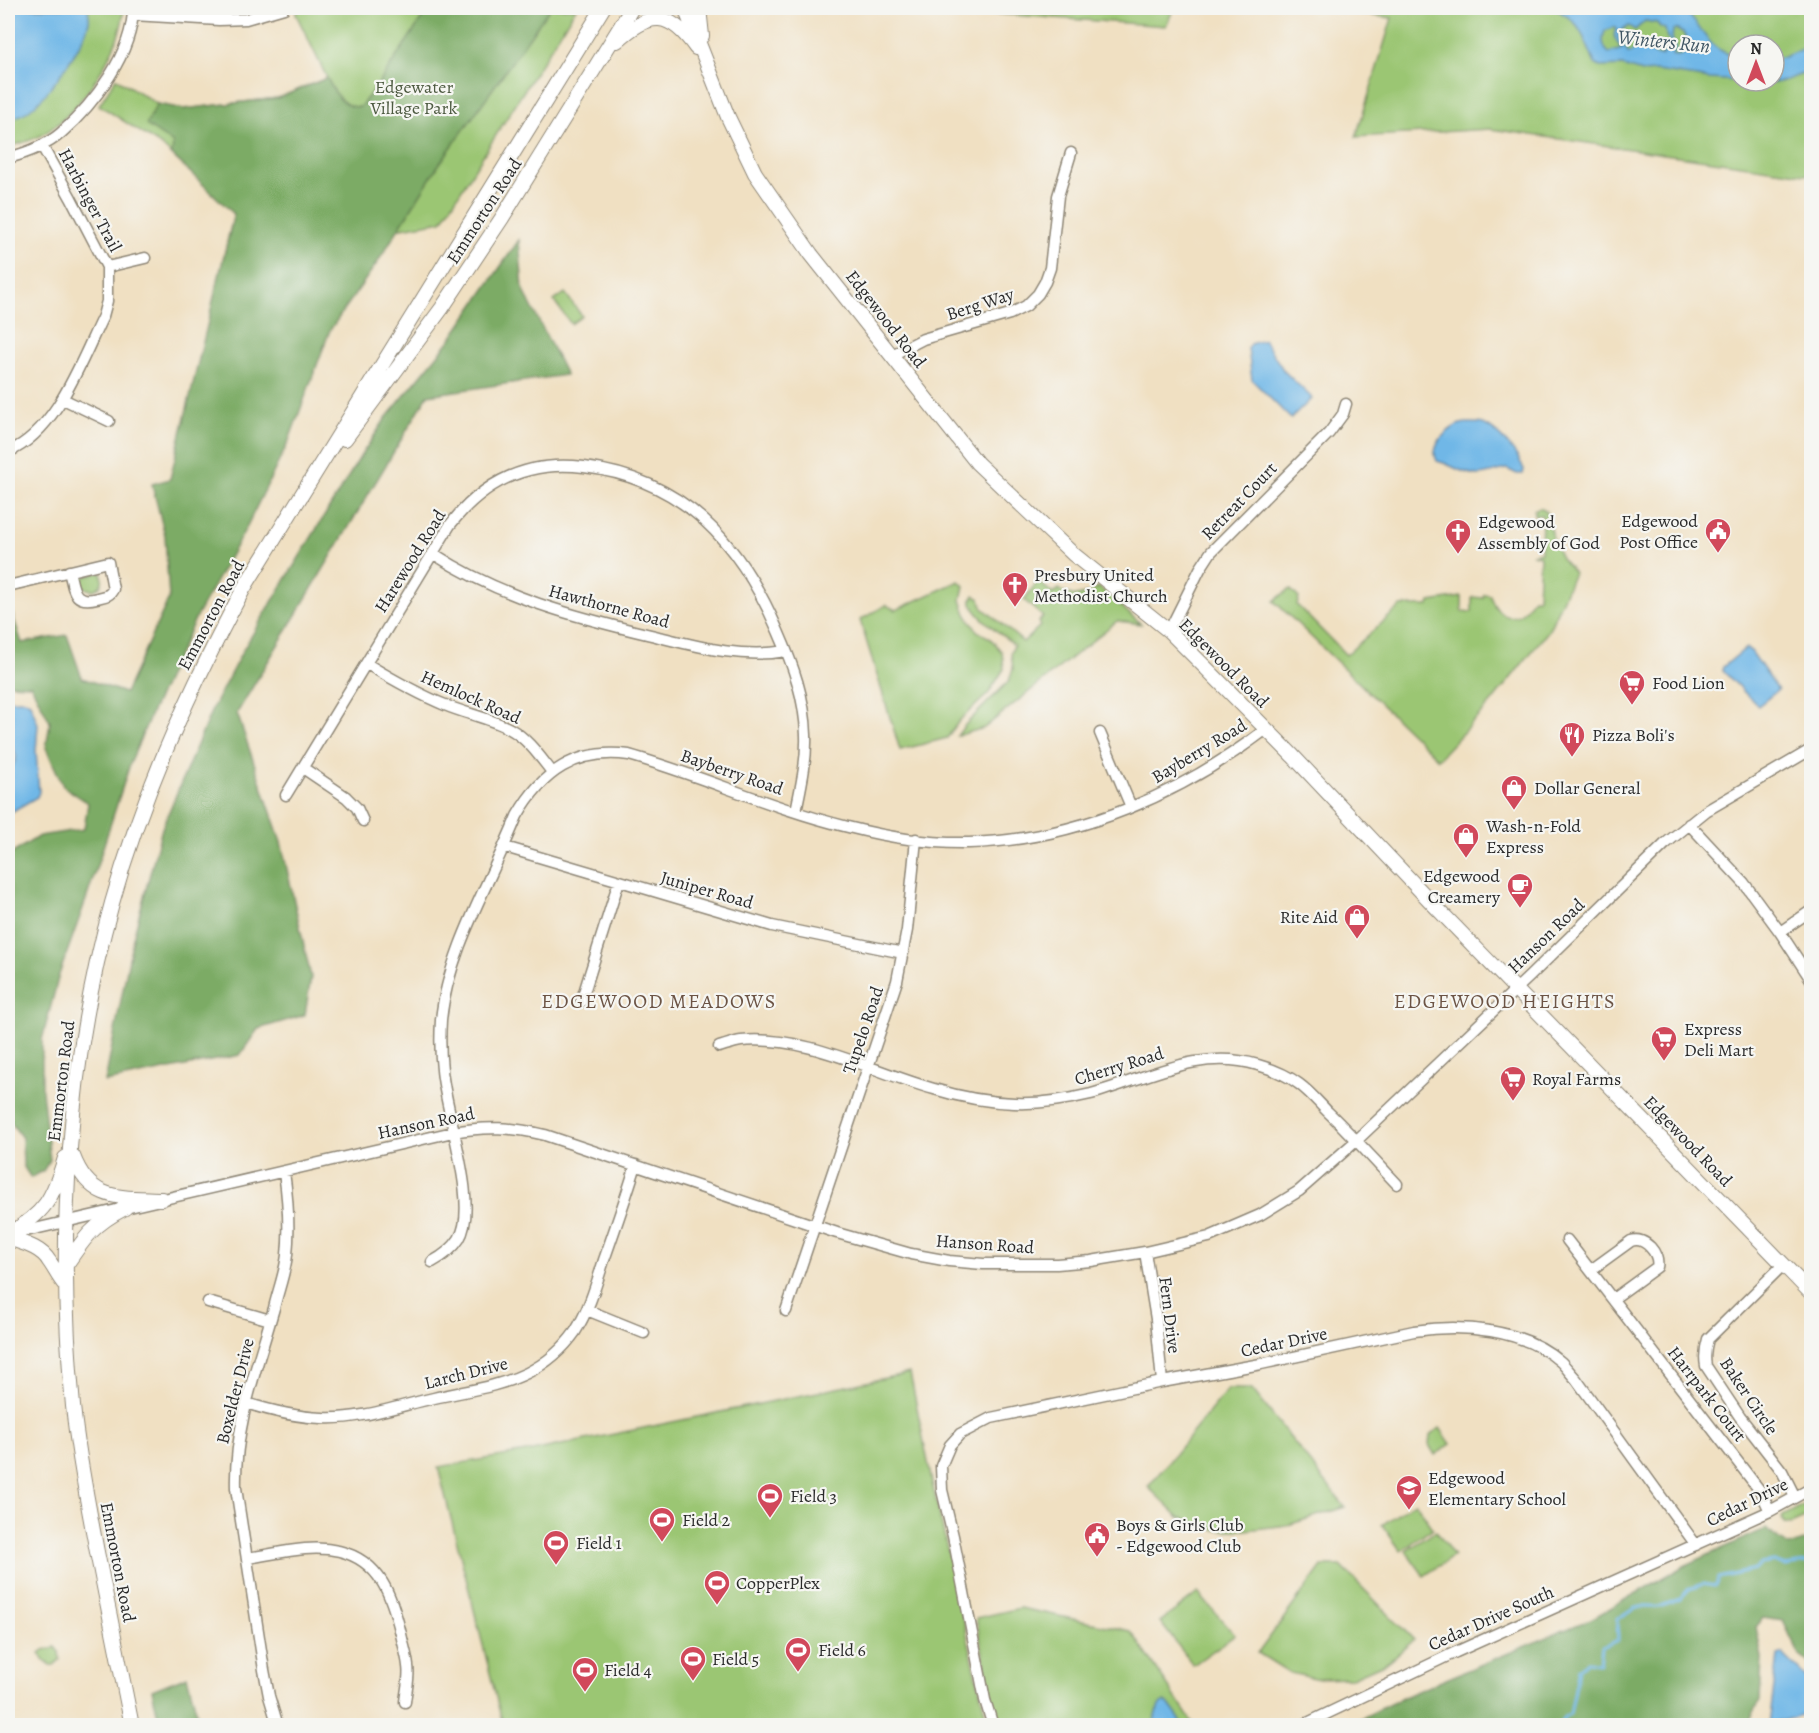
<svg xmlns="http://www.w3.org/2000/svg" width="1819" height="1733" font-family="Alegreya,serif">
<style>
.green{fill:#9bc673;stroke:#63784f;stroke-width:1.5;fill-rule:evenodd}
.forest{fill:#7cab65;stroke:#546b48;stroke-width:1.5}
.water{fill:#6fb7e7;stroke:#4d7189;stroke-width:1.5;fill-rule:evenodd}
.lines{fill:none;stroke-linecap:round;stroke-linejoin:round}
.stream{stroke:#6fb7e7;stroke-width:3}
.minor-casing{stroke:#8e8676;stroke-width:13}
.major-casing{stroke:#8e8676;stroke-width:16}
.minor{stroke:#fff;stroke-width:10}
.major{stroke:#fff;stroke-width:14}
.labels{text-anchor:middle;stroke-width:4.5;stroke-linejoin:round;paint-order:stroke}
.park-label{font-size:18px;fill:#4d5a41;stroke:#f6f6f2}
.street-label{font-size:18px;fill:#2b2b2b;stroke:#f6f6f2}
.poi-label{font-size:18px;fill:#2b2b2b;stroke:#f6f6f2;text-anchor:start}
.water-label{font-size:20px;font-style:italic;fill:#3f5563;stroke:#f6f6f2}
.neighbourhood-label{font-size:20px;letter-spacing:1.5px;fill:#6c5445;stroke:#f6f6f2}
</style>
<rect width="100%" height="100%" fill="#f6f6f2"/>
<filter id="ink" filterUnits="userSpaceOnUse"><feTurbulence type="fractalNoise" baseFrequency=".0167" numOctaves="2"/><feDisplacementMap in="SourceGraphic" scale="12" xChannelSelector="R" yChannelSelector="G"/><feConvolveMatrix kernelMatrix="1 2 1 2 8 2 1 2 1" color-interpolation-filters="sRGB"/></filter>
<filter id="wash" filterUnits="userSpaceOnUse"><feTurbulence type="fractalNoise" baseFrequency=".008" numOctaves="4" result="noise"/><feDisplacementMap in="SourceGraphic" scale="24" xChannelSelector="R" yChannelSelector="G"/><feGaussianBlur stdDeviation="1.35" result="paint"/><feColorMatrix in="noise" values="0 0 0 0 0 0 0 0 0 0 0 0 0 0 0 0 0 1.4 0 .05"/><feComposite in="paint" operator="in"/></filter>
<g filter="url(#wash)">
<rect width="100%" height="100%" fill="#f0e0c2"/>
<!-- green -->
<path class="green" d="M 8,8 L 124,8 C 122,48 83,106 51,129 C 38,139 22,143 8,147 Z
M 303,8 L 576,8 L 442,221 L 223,259 L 234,213 L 162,146 L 99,105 L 116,78 L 157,104 L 184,109 L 278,98 L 327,78 L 296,14 L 296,11 Z
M 913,8 L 1174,8 L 1166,26 Z
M 1310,8 L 1811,8 L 1811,175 L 1490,129 L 1356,137 L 1392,18 ZM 1738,45 L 1774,45 L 1774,81 L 1738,81 Z
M 565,293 L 582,316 L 571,324 L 554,301 Z
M 1538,508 L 1542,508 L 1546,511 L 1553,541 L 1561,558 L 1574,573 L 1549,630 L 1491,703 L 1438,759 L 1274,601 L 1290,589 L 1299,598 L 1297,605 L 1346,655 L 1401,606 L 1429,606 L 1430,602 L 1462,597 L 1462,611 L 1472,612 L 1472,597 L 1483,598 L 1484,594 L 1490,595 C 1494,610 1508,625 1524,611 C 1527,608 1530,602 1533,598 L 1538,598 L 1540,556 L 1533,554 L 1541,552 L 1542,515 L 1534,515 L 1534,510 Z
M 96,573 L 101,573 C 108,590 86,597 79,580 L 80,578 Z
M 959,581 L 964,586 L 961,600 L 966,614 L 977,631 L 990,638 L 1002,652 L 1004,669 L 988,694 L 959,721 L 947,738 L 900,750 L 860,620 L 886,605 L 896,610 Z
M 1038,581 L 1053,594 L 1059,589 C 1074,600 1085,596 1099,587 L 1141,624 L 1117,621 L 984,728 L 957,736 L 965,725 L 1009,681 L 1013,669 L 1011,653 L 1014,645 C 1004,636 975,616 972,604 C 971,599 972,599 974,595 L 980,599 L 983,608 L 1023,642 L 1040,626 L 1038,622 L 1043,617 L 1024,600 Z
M 910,1373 L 933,1487 L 988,1725 L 503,1725 L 438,1467 L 532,1451 Z
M 1228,1389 L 1252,1389 L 1345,1507 L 1288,1525 L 1246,1530 L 1215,1530 L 1179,1517 L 1148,1487 Z
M 1440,1428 L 1451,1444 L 1435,1455 L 1429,1445 L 1430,1435 Z
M 1811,1501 L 1811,1506 L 1806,1509 L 1808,1513 L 1807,1517 L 1791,1524 L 1784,1523 L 1782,1518 L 1783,1516 Z
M 1415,1502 L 1433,1528 L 1401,1551 L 1382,1525 Z
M 1436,1531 L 1454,1556 L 1424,1576 L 1406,1551 Z
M 1322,1566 L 1341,1566 L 1414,1640 L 1388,1662 L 1352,1678 L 1319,1679 L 1290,1673 L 1258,1653 Z
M 1198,1593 L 1235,1635 L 1193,1665 L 1160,1622 Z
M 1020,1608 L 1131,1631 L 1194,1725 L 997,1725 L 976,1618 Z
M 55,1647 L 59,1652 L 60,1660 L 54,1665 L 50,1665 L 43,1660 L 40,1653 L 44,1650 Z"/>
<!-- forest -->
<path class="forest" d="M 429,8 L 550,8 L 438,166 L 379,260 L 330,330 L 288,443 L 246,528 L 196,617 L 153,709 L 130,764 L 87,897 L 59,975 L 42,1040 L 42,1091 L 50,1160 L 43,1171 L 31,1178 L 23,1166 L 22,1138 L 8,1118 L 8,856 L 39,836 L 84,829 L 88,803 L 63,786 L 46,748 L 50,722 L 31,685 L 8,684 L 8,605 L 9,604 L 22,643 L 67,635 L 82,678 L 125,693 L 169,598 L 165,536 L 152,484 L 170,479 L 234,214 L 172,155 L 173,143 L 146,125 L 157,104 L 184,109 L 278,98 L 327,78 C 335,93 342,108 360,107 L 381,80 Z
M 519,240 L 523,289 L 566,375 L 428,395 L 237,713 L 281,842 L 311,977 L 305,1015 L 258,1029 L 240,1055 L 105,1082 L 133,938 L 162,828 L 213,707 L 244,648 L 362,454 L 386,418 L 450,340 Z
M 1765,1529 L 1789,1546 L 1811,1538 L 1811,1664 L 1800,1656 L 1783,1621 L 1763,1618 L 1756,1627 L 1762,1658 L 1760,1701 L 1747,1725 L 1348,1725 L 1410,1694 L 1591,1619 L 1684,1566 Z
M 187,1676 L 200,1725 L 160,1725 L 152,1690 Z"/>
<!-- water -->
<path class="water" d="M 8,8 L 88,8 C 88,12 90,17 89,21 C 85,44 48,96 29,110 C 23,115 14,118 8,120 Z
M 1551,8 L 1682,8 C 1704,27 1706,51 1738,57 L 1738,81 L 1710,79 L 1656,71 L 1642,72 L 1622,66 L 1600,67 L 1595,64 C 1584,38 1580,18 1551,8 ZM 1645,21 L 1657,23 L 1660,27 L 1665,29 L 1667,38 L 1670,41 L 1669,46 L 1661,56 L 1654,55 L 1649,50 L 1636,47 L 1631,53 L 1628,53 L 1619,38 L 1619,32 L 1626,27 L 1629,26 L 1635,30 ZM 1614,27 L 1616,29 C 1611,37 1618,43 1622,49 L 1609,53 C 1602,47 1602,38 1605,31 ZM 1675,29 L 1683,33 L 1693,47 C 1686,52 1681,58 1672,55 L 1676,49 L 1672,38 L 1673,30 Z
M 1811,45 L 1811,72 C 1800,73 1791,80 1779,82 C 1766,85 1754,83 1741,81 L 1774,81 L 1774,58 L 1784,57 Z
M 1264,340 L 1284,371 L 1312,398 L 1291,419 L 1252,380 L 1248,348 L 1250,344 Z
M 1469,423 C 1473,423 1479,423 1483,424 C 1497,429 1520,456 1524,470 L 1523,474 L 1517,474 L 1507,469 C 1498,470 1487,475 1478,475 C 1464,475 1451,464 1437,461 C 1430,448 1443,434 1454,427 C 1458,424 1464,423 1469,423 Z
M 1746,648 L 1751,651 L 1778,690 L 1758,706 L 1722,670 L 1723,667 Z
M 8,700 L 25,700 L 30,703 L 38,724 L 36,751 L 39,792 L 37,797 L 8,814 L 8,777 L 16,758 L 14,748 L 8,741 Z
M 1783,1654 L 1811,1682 L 1811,1712 L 1769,1725 L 1778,1656 Z
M 1165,1702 L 1168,1703 L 1184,1725 L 1154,1725 L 1158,1708 L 1161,1703 Z"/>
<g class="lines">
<!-- stream -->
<path class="stream" d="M 1559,1726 L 1564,1717 L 1570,1714 L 1579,1669 L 1587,1661 L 1600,1663 L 1602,1647 L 1618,1640 L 1617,1619 L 1635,1607 L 1659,1607 L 1680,1599 L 1689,1589 L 1703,1584 L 1715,1586 L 1718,1578 L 1755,1570 L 1761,1564 L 1774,1562 L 1785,1566 L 1812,1562"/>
</g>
</g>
<g filter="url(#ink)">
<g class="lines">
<!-- minor casing -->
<g class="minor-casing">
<path id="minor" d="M 133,15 L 219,20 L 246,19 L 284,8
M 8,158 C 27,153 46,146 61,133 C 94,104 133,53 133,8
M 107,267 L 145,258
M 892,355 L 923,339 L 1010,314 L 1026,306 L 1038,294 L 1045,282 L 1050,268 L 1058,196 L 1071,153
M 63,399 L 109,421
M 8,452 C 57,431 81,361 103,316 L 107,301 L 107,267 L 71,198 L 42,146
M 434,554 C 500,597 575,617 651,635 C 696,646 740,659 786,651
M 8,586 L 108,562 L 113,589 C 110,596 105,596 97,598 C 73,604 74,590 69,571
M 1169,631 L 1200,569 L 1211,552 L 1329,433 L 1343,414 L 1346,404
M 367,664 C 392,679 418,694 445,705 C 466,714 490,718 510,729 C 528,739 540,757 552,772
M 1100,733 L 1131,807
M 303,768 L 346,797 L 357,808 L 363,821
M 286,795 L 450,525 C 484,481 528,460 584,467 C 684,479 740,543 778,631 C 793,665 805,698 806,735 C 807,761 801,786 796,811
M 1689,824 L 1744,883 L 1780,932 L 1812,981
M 505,847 L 772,926 L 903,953
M 1780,932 L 1812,910
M 581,1002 L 619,881
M 719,1047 C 726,1045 734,1042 741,1041 C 808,1035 872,1072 934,1089 C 960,1097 987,1102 1014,1103 C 1040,1104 1066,1100 1091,1094 C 1146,1079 1199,1047 1258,1065 C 1272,1069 1287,1075 1299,1084 C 1310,1092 1319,1103 1328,1112 C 1352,1135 1374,1160 1397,1184
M 13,1234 L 453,1132 C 486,1126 512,1127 545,1135 L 837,1233 L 911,1254 L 949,1261 L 983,1264 L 1057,1264 L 1091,1261 L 1145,1252 L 1209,1237 L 1260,1215 L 1299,1191 L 1356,1141 L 1530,976 L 1665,844 L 1706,811 L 1812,749
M 1567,1240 L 1754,1483 L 1761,1492 L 1770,1511
M 1145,1252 L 1156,1319 L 1162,1382
M 432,1262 C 443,1256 452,1250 459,1239 C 480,1206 445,1111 442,1070 C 440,1053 440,1036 441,1020 C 448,950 491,881 517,816 C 542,772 576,748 629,755 C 703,776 773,809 848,827 C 887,837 930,844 969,843 C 1077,840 1181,794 1265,730
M 1783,1265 L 1708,1339 C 1705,1349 1704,1356 1706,1366 L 1740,1417 L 1782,1471 L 1795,1497
M 1591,1270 L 1631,1241 C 1645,1236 1660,1254 1657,1267 L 1613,1299
M 208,1302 L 270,1320
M 587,1310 L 644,1333
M 786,1311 L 897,981 L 907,930 L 916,839
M 246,1403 C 271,1411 296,1417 322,1418 C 360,1420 398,1406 434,1398 C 465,1391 499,1387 527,1373 C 545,1364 563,1349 575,1332 C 589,1310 596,1285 604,1260 C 615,1229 626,1197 636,1165
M 247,1558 C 277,1554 309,1544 339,1551 C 381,1561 392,1597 401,1634 C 403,1644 407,1655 408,1666 C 410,1677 406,1691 405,1702
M 278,1726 L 269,1696 L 264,1670 L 236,1488 C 234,1426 257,1368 274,1308 C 278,1291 285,1273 287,1255 C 290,1227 288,1200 284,1172
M 993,1726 L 985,1700 L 953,1536 L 942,1490 L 941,1466 L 950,1445 L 960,1434 L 991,1418 L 1162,1382 L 1261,1364 L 1414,1331 C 1461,1324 1523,1328 1561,1362 C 1566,1367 1571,1374 1576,1379 L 1696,1545
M 1301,1726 L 1456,1652 L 1770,1511 L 1812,1488"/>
</g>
<!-- major casing -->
<g class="major-casing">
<path id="major" d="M 685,8 L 728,117 L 755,173 L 811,254 L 977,463 L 1073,554 L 1169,631 L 1202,664 L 1293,756 L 1433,904 L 1812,1294
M 699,8 L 702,36
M 617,41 C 650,11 669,10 696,48
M 345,439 L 442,308 L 502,218 L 632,8
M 73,1156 C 90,1202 120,1197 162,1199
M 8,1234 C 45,1214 53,1198 65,1158
M 8,1238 C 22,1243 41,1247 49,1261 C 55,1269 58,1277 65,1285
M 66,1265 C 85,1237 94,1224 125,1208
M 132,1726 C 120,1668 109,1610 97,1552 C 88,1504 78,1455 73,1406 C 57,1241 67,1063 112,903 C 143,792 190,688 244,588 L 603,8"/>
</g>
<!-- minor -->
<use href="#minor" class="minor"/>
<!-- major -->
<use href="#major" class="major"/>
</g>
</g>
<!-- icons -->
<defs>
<g id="civic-pin" transform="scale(1.35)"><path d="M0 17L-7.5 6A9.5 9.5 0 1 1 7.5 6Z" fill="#d1495b" stroke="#f6f6f2"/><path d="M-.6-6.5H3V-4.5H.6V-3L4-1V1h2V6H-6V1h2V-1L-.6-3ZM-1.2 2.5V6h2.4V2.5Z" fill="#fff"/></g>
<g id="church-pin" transform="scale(1.35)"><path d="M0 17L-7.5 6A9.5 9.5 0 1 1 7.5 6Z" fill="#d1495b" stroke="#f6f6f2"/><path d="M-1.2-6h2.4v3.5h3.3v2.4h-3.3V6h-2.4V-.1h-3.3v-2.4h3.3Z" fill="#fff"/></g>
<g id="supermarket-pin" transform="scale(1.35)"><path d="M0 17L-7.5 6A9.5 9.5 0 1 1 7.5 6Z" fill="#d1495b" stroke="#f6f6f2"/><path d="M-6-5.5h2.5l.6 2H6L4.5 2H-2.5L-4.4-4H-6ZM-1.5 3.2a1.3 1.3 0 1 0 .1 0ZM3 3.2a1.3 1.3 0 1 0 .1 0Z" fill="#fff"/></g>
<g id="restaurant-pin" transform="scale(1.35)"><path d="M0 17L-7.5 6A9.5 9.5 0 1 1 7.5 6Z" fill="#d1495b" stroke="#f6f6f2"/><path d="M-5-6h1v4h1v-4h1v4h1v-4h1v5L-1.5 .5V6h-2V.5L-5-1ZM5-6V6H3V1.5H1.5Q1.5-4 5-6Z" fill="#fff"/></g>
<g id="shop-pin" transform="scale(1.35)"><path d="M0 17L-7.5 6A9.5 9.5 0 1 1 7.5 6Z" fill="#d1495b" stroke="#f6f6f2"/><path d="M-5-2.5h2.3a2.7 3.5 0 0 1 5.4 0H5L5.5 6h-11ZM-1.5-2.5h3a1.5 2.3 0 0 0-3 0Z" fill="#fff"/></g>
<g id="cafe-pin" transform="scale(1.35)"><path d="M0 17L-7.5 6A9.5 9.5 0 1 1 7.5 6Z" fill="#d1495b" stroke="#f6f6f2"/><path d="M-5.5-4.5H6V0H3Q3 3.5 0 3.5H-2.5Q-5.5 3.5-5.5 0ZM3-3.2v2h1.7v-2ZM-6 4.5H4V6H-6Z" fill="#fff"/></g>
<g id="school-pin" transform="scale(1.35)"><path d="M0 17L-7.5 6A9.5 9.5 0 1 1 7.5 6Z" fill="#d1495b" stroke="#f6f6f2"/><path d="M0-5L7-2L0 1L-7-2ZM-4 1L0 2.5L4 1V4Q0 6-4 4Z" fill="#fff"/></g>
<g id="stadium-pin" transform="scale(1.35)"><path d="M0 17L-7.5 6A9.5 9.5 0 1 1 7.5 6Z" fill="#d1495b" stroke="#f6f6f2"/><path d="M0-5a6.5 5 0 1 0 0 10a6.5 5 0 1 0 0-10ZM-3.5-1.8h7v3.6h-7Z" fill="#fff"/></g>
</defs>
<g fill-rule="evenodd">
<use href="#civic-pin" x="1718" y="531"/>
<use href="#church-pin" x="1458" y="532"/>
<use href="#church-pin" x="1015" y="585"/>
<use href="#supermarket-pin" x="1632" y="683"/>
<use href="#restaurant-pin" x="1572" y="735"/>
<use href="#shop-pin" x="1514" y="788"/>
<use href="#shop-pin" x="1466" y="836"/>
<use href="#cafe-pin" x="1520" y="886"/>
<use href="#shop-pin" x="1357" y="917"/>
<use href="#supermarket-pin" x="1664" y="1039"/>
<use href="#supermarket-pin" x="1513" y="1079"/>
<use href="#school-pin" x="1409" y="1488"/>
<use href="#stadium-pin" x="770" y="1496"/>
<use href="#stadium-pin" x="662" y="1520"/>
<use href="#civic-pin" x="1097" y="1535"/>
<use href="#stadium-pin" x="556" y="1543"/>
<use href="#stadium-pin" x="717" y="1583"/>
<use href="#stadium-pin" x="798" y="1650"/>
<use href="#stadium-pin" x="693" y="1659"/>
<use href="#stadium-pin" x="585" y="1670"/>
</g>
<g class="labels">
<!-- park labels -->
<g class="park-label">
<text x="414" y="93">Edgewater<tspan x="414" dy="21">Village Park</tspan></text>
</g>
<!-- street labels -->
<g class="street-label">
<text transform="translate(90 200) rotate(62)" y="6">Harbinger Trail</text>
<text transform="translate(484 211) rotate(-57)" y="6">Emmorton Road</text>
<text transform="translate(980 304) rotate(-18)" y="6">Berg Way</text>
<text transform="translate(886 319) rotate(52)" y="6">Edgewood Road</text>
<text transform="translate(1239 501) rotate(-46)" y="6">Retreat Court</text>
<text transform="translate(410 561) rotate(-58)" y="6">Harewood Road</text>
<text transform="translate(609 606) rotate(15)" y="6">Hawthorne Road</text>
<text transform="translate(211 615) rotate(-62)" y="6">Emmorton Road</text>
<text transform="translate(1224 663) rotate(45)" y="6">Edgewood Road</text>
<text transform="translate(471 697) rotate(24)" y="6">Hemlock Road</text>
<text transform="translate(1199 751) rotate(-31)" y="6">Bayberry Road</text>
<text transform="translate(732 772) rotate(19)" y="6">Bayberry Road</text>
<text transform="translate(707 890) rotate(16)" y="6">Juniper Road</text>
<text transform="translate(1546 936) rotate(-44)" y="6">Hanson Road</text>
<text transform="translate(863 1030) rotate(-71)" y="6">Tupelo Road</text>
<text transform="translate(1119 1066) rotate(-17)" y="6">Cherry Road</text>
<text transform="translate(61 1081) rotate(-83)" y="6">Emmorton Road</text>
<text transform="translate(426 1123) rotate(-12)" y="6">Hanson Road</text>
<text transform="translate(1688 1141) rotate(46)" y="6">Edgewood Road</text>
<text transform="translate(985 1244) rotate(4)" y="6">Hanson Road</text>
<text transform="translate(1170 1315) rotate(83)" y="6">Fern Drive</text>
<text transform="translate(1284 1342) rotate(-12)" y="6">Cedar Drive</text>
<text transform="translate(466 1373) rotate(-14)" y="6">Larch Drive</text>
<text transform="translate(235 1391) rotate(-76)" y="6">Boxelder Drive</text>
<text transform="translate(1707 1394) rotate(52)" y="6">Harrpark Court</text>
<text transform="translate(1749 1396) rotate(56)" y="6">Baker Circle</text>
<text transform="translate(1747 1502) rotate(-26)" y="6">Cedar Drive</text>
<text transform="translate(118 1562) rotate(79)" y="6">Emmorton Road</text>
<text transform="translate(1491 1618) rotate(-24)" y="6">Cedar Drive South</text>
</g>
<!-- poi labels -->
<g class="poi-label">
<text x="1698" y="527" text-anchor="end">Edgewood<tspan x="1698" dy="21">Post Office</tspan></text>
<text x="1478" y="528">Edgewood<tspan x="1478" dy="21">Assembly of God</tspan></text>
<text x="1034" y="581">Presbury United<tspan x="1034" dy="21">Methodist Church</tspan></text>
<text x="1652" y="689">Food Lion</text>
<text x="1592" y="741">Pizza Boli's</text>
<text x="1534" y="794">Dollar General</text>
<text x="1486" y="832">Wash-n-Fold<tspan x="1486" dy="21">Express</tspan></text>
<text x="1500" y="882" text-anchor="end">Edgewood<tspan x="1500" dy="21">Creamery</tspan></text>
<text x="1338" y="923" text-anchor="end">Rite Aid</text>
<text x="1684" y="1035">Express<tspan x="1684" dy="21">Deli Mart</tspan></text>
<text x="1532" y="1085">Royal Farms</text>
<text x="1428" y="1484">Edgewood<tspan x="1428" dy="21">Elementary School</tspan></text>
<text x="790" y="1502">Field 3</text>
<text x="682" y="1526">Field 2</text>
<text x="1116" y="1531">Boys &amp; Girls Club<tspan x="1116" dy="21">- Edgewood Club</tspan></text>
<text x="576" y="1549">Field 1</text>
<text x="736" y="1589">CopperPlex</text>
<text x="818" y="1656">Field 6</text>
<text x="712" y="1665">Field 5</text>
<text x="604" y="1676">Field 4</text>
</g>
<!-- water labels -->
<g class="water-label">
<text transform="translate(1664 41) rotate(6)" y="7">Winters Run</text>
</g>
<!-- neighbourhood labels -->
<g class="neighbourhood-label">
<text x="659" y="1008">EDGEWOOD MEADOWS</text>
<text x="1505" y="1008">EDGEWOOD HEIGHTS</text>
</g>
</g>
<!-- margin -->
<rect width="1819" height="1733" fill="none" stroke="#f6f6f2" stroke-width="30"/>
<!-- north arrow -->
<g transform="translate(1756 63)"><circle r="28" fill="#f6f6f2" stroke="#a5a5a2" stroke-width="1.5"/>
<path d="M0-4.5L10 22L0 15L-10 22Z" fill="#d1495b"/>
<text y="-9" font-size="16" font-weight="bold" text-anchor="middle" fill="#2b2b2b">N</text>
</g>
</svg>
